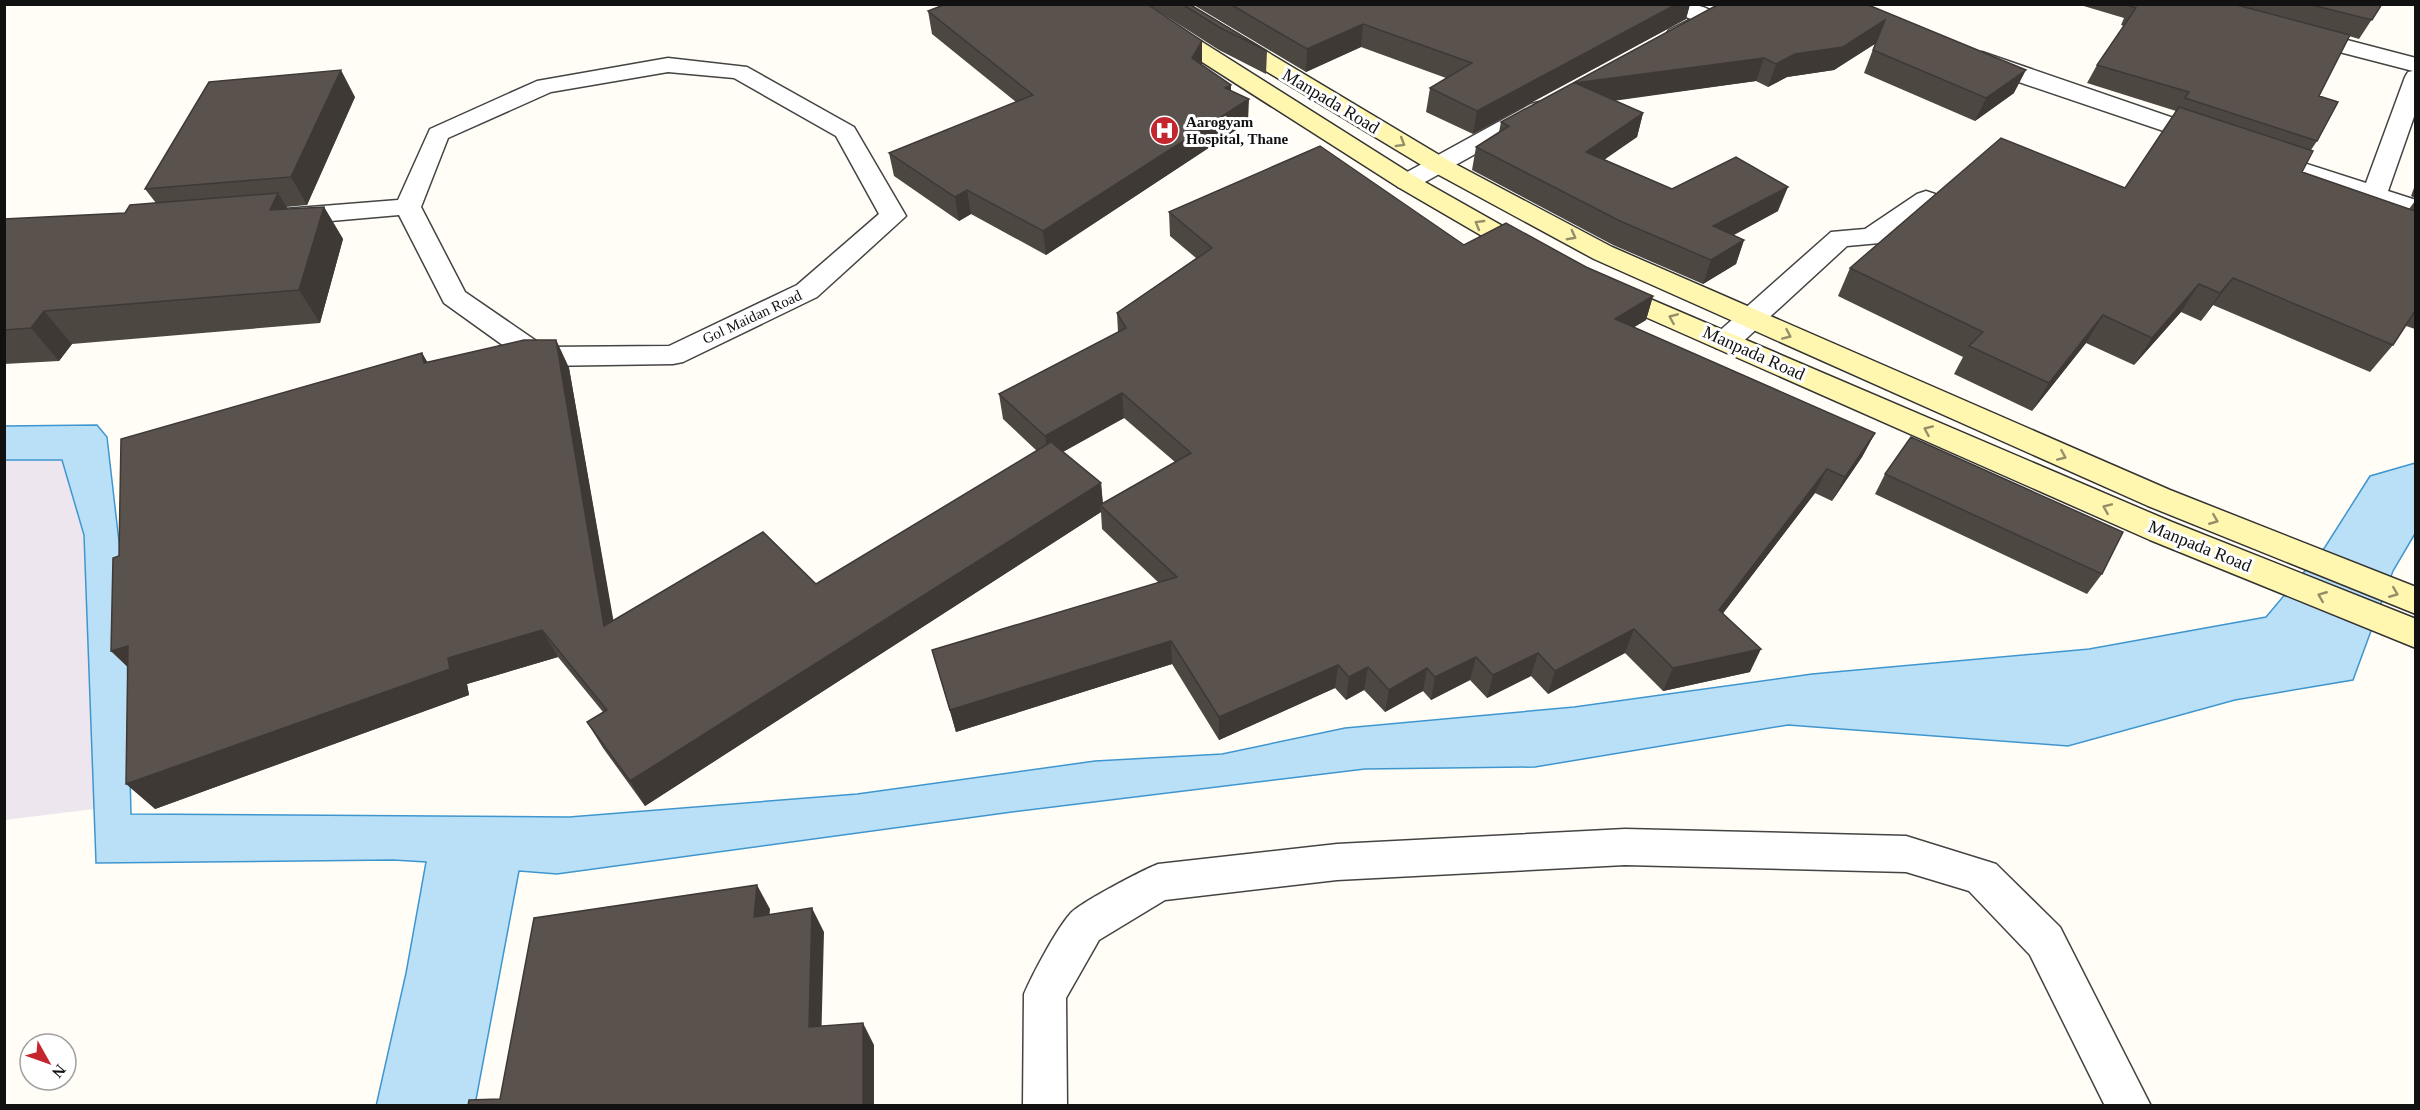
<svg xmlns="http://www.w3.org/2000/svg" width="2420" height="1110" viewBox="0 0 2420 1110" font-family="'Times New Roman',serif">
<rect width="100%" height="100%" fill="#fffdf5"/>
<!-- industrial -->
<path fill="#eee6ef" d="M 4,460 L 62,460 L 84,535 L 94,809 L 5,820 Z"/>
<!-- water -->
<path fill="#b9e0f7" stroke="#3f96cf" stroke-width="1.5" d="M 97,425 L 107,437 L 126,603 L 131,814 L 569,817 L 857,794 L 1095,761 L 1222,754 L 1345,728 L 1574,707 L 1812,674 L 2089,649 L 2266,617 L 2325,547 L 2370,476 L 2415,463 L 2416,532 L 2393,571 L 2353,680 L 2235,700 L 2068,746 L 1788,725 L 1535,767 L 1365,769 L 1012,812 L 557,874 L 519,871 L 475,1105 L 376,1106 L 406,973 L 426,862 L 393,860 L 96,863 L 84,535 L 62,460 L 5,460 L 4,426 Z"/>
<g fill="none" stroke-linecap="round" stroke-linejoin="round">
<defs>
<path id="minor" d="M 1665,4 C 1682,4 1708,2 1719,18 L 1716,23 C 1701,30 1686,44 1669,40 L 1666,35 L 1669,30 L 1691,19 L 1667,9 Z
M 2301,28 L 2416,58 L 2416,111 L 2388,191 L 2416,200 L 2416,217 L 2251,161 L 2248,156 L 2251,151 L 2260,149 L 2366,183 L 2405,77 L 2408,72 L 2413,71 L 2293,40 L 2290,35 L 2293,30 Z
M 1982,52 L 2220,134 L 2223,139 L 2220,144 L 2211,146 L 2202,144 L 2010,79 L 1974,64 L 1971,59 L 1974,54 Z
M 668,58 L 747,67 L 854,127 L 906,216 L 817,297 L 683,362 L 673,364 L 539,366 L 529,364 L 444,303 L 399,215 L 285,225 L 276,222 L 272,217 L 276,212 L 285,209 L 398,200 L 430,129 L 537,81 ZM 668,72 L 734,78 L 836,136 L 879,214 L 797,285 L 669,346 L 545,347 L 465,292 L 421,207 L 448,138 L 551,92 Z
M 1539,102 L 1547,104 L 1551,109 L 1547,114 L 1416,187 L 1407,190 L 1398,187 L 1394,182 L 1398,177 L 1531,104 Z
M 1926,191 L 1935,194 L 1939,199 L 1935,204 L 1880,243 L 1847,246 L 1736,348 L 1726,350 L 1716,348 L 1712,341 L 1716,334 L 1831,232 L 1865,229 L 1917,194 Z
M 1625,829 L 1906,836 L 1996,864 L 2060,927 L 2151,1106 L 2105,1106 L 2030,955 L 1969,891 L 1906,872 L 1625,865 L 1337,880 L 1165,900 L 1099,940 L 1066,998 L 1067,1106 L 1023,1106 L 1024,994 C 1033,973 1056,930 1070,914 C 1079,903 1143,870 1158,864 L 1337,844 Z"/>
<path id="secondary" d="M 1117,4 L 1142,4 L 1416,177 L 1538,246 L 1542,252 L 1538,258 L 1529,260 L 1520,258 L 1398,187 L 1119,9 Z
M 1161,4 L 1187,4 L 1446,159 L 1612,247 L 2170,490 L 2416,587 L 2416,614 L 2148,506 L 1594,259 L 1428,169 L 1163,9 Z
M 1608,281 L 2172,522 L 2416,619 L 2416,648 L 2150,540 L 1598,296 L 1594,290 L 1598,284 Z"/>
</defs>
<!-- minor casing -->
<use href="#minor" stroke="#444" stroke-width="3"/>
<!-- secondary casing -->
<use href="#secondary" stroke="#333" stroke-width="3"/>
<!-- minor -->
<use href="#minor" fill="#fff" fill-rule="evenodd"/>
<!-- secondary -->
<use href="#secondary" fill="#fff6b0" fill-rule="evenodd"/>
</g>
<!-- wall -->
<path fill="#4d4742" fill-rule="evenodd" d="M 1147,4 L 1189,4 L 1267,51 L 1266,74 L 1219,50 Z
M 1192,4 L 1690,4 L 1686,19 L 1473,134 L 1426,112 L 1430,88 L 1446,78 L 1361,47 L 1306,72 Z
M 1866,4 L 2014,93 L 1975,121 L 1864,73 L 1875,44 L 1834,70 L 1787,77 L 1768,87 L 1756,81 L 1614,100 L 1643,113 L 1637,137 L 1604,159 L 1672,189 L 1778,211 L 1734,235 L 1744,240 L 1736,264 L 1703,284 L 1613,245 L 1472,170 L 1476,147 L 1499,132 L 1501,122 Z
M 2077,4 L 2382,4 L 2359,39 L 2349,36 L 2319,96 L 2317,141 L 2311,150 L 2302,172 L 2409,209 L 2415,201 L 2415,329 L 2406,326 L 2393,345 L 2370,372 L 2213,305 L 2201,321 L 2181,312 L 2134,365 L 2086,343 L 2032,411 L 1954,374 L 1963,357 L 1838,296 L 1850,268 L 2125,188 L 2176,111 L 2087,83 L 2097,65 L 2124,26 L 2121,25 L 2124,18 Z
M 928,11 L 1202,64 L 1202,65 L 1231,85 L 1231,91 L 1248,122 L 1046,255 L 971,214 L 959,221 L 894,176 L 889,153 L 1016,102 L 932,34 Z
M 355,97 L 307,205 L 286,207 L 288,209 L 324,207 L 343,239 L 320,323 L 72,344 L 59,361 L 4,364 L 4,219 L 125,213 L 156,203 L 145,189 Z
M 2415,185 L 2415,198 L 2411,196 Z
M 1169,212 L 1464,245 L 1586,267 L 1653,296 L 1646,320 L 1634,327 L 1875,433 L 1862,457 L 1832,501 L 1815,493 L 1723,613 L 1750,672 L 1663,691 L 1625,653 L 1548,694 L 1531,676 L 1487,698 L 1470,680 L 1431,700 L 1423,691 L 1385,712 L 1364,690 L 1346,700 L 1335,688 L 1219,740 L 1172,664 L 956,732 L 932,650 L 1159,583 L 1102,529 L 1101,512 L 645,806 L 603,748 L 587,722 L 603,712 L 558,657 L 467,684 L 469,695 L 155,809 L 128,667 L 111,651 L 119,556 L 422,353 L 427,362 L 556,340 L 569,368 L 613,621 L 816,584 L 1037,451 L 1003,419 L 999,394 L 1118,332 L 1117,313 L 1196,258 L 1170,236 ZM 1124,418 L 1175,462 L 1103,504 L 1101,483 L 1063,452 Z
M 1885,474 L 2102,574 L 2087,594 L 1875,494 Z"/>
<!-- shaded-wall -->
<path fill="#3f3936" d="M 1677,4 L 1690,4 L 1686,19 L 1473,134 L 1477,111 Z
M 1885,20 L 1876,43 L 1834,70 L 1787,77 L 1768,87 L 1776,64 L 1795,54 Z
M 1363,24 L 1361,47 L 1306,72 L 1307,49 Z
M 1202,41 L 1202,64 L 1192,81 L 1192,58 Z
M 1764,58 L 1756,81 L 1570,107 L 1575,83 Z
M 341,70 L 355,97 L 307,205 L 291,177 Z
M 2026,70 L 2014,93 L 1975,121 L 1986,98 Z
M 1231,85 L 1231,108 L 1225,88 Z
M 1249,99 L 1248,122 L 1046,255 L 1043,231 Z
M 1643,113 L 1637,137 L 1581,176 L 1586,152 Z
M 1788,187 L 1778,211 L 1705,250 L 1713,226 Z
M 967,190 L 971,214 L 959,221 L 955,197 Z
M 278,193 L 298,226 L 270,210 Z
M 324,207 L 343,239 L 320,323 L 299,290 Z
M 1744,240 L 1736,264 L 1703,284 L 1711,260 Z
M 2233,278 L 2213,305 L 2201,321 L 2220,293 Z
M 2199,284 L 2181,312 L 2134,365 L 2152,338 Z
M 1653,296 L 1646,320 L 1608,343 L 1615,319 Z
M 44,311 L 72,344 L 59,361 L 31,328 Z
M 2103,315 L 2086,343 L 2032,411 L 2049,383 Z
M 556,340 L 569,368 L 619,652 L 604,626 Z
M 422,353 L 438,380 L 424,363 Z
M 1122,393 L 1124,418 L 1048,460 L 1045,436 Z
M 1875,433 L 1862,457 L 1832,501 L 1845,477 Z
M 1827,469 L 1815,493 L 1708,633 L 1719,610 Z
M 1101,483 L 1103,508 L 1100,505 L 1101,512 L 645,806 L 630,781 Z
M 1634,629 L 1625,653 L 1548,694 L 1555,671 Z
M 542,630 L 558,657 L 467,684 L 469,695 L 155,809 L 126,784 L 448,658 Z
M 1171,641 L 1172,664 L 956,732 L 950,710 Z
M 128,646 L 138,677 L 111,651 Z
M 1761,649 L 1750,672 L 1663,691 L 1673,668 Z
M 1538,653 L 1531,676 L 1487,698 L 1493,675 Z
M 1476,657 L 1470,680 L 1431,700 L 1435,677 Z
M 1338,665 L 1335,688 L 1219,740 L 1219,717 Z
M 1368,667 L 1364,690 L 1346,700 L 1349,677 Z
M 1427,668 L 1423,691 L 1385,712 L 1389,690 Z
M 757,885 L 770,909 L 768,940 L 754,917 Z
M 812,908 L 824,932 L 821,1048 L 809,1027 Z
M 863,1023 L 874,1045 L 874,1106 L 863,1106 Z"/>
<!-- building -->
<path fill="#5a524d" stroke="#3f3936" stroke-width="1.5" d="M 946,4 L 1147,4 L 1202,41 L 1192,58 L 1231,85 L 1225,88 L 1249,99 L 1043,231 L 967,190 L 955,197 L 889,153 L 1033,95 L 928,11 Z
M 1182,4 L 1189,4 L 1267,51 L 1219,27 Z
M 1230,4 L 1677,4 L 1477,111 L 1430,88 L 1472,63 L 1363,24 L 1307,49 Z
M 1719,4 L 1866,4 L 2026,70 L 1986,98 L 1873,50 L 1885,20 L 1843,47 L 1795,54 L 1776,64 L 1764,58 L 1575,83 L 1643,113 L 1586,152 L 1672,189 L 1736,157 L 1788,187 L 1713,226 L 1744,240 L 1711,260 L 1620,221 L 1476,147 L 1509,126 L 1501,122 Z
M 2132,4 L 2233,4 L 2350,35 L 2319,96 L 2338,102 L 2317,141 L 2185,98 L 2189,92 L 2097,65 L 2136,8 L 2130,6 Z
M 2308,4 L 2382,4 L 2372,20 Z
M 341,70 L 291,177 L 145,189 L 209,82 Z
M 2179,107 L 2313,151 L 2302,172 L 2415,211 L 2415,311 L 2393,345 L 2233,278 L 2220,293 L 2199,284 L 2152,338 L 2103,315 L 2049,383 L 1969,346 L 1983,332 L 1850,268 L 2001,138 L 2125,188 Z
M 1320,146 L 1464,245 L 1506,223 L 1586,267 L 1653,296 L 1615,319 L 1875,433 L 1845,477 L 1827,469 L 1719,610 L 1761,649 L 1673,668 L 1634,629 L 1555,671 L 1538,653 L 1493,675 L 1476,657 L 1435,677 L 1427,668 L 1389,690 L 1368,667 L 1349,677 L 1338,665 L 1219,717 L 1171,641 L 950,710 L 932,650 L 1177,577 L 1100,505 L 1191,453 L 1122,393 L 1045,436 L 999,394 L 1126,328 L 1117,313 L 1212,248 L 1169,212 Z
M 278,193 L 270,210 L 324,207 L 299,290 L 44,311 L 31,328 L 4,330 L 4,219 L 125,213 L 130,205 Z
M 524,340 L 556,340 L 604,626 L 763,532 L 816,584 L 1051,442 L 1101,483 L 630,781 L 587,722 L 607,710 L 542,630 L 448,658 L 450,669 L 126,784 L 128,646 L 111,651 L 113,558 L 119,556 L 121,439 L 422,353 L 424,363 Z
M 1911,437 L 2123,532 L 2102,574 L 1885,474 Z
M 757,885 L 754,917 L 812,908 L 809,1027 L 863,1023 L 863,1106 L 468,1106 L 469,1100 L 500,1099 L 534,918 Z"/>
<!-- one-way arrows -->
<defs><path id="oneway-chevron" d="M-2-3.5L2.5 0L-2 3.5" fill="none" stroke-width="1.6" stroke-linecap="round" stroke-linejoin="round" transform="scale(1.5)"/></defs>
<g stroke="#948f68">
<use href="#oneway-chevron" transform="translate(1401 143) rotate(31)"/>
<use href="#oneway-chevron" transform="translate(1479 224) rotate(-150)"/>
<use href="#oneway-chevron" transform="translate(1572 236) rotate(28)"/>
<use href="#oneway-chevron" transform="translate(1673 318) rotate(-157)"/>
<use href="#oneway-chevron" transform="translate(1787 335) rotate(24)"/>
<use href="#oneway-chevron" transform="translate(1928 430) rotate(-156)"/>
<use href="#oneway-chevron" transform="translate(2062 456) rotate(23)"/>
<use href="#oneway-chevron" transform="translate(2107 508) rotate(-157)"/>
<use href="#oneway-chevron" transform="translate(2214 520) rotate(22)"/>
<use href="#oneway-chevron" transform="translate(2394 593) rotate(22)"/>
<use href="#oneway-chevron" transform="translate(2322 596) rotate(-158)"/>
</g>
<!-- icons -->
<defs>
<symbol id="hospital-disc" viewBox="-11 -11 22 22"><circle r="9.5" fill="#c4262e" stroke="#fff"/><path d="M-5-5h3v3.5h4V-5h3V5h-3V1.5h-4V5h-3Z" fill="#fff"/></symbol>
</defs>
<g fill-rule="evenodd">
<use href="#hospital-disc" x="1148" y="114" width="33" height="33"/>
</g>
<g text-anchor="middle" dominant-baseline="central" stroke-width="6" stroke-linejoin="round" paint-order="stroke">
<!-- far-poi labels -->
<g font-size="15" font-weight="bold" fill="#111" stroke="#fff" text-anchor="start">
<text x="1186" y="122">Aarogyam<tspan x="1186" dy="17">Hospital, Thane</tspan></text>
</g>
<!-- far-street labels -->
<g font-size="15" fill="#111" stroke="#fff">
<text transform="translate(752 317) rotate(-25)">Gol Maidan Road</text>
</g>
<!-- street labels -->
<g font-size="18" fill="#111" stroke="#fff">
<text transform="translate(1331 101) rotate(31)">Manpada Road</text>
<text transform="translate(1754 353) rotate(24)">Manpada Road</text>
<text transform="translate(2200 546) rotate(22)">Manpada Road</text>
</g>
</g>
<!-- border -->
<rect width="2420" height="1110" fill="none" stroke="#111111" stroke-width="12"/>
<!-- north arrow -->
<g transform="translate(48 1062) rotate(130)"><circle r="28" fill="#ffffff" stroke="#a0a0a0" stroke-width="1.5"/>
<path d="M0-4.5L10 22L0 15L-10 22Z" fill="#c4262e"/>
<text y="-9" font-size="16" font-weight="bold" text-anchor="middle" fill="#111111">N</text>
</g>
</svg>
